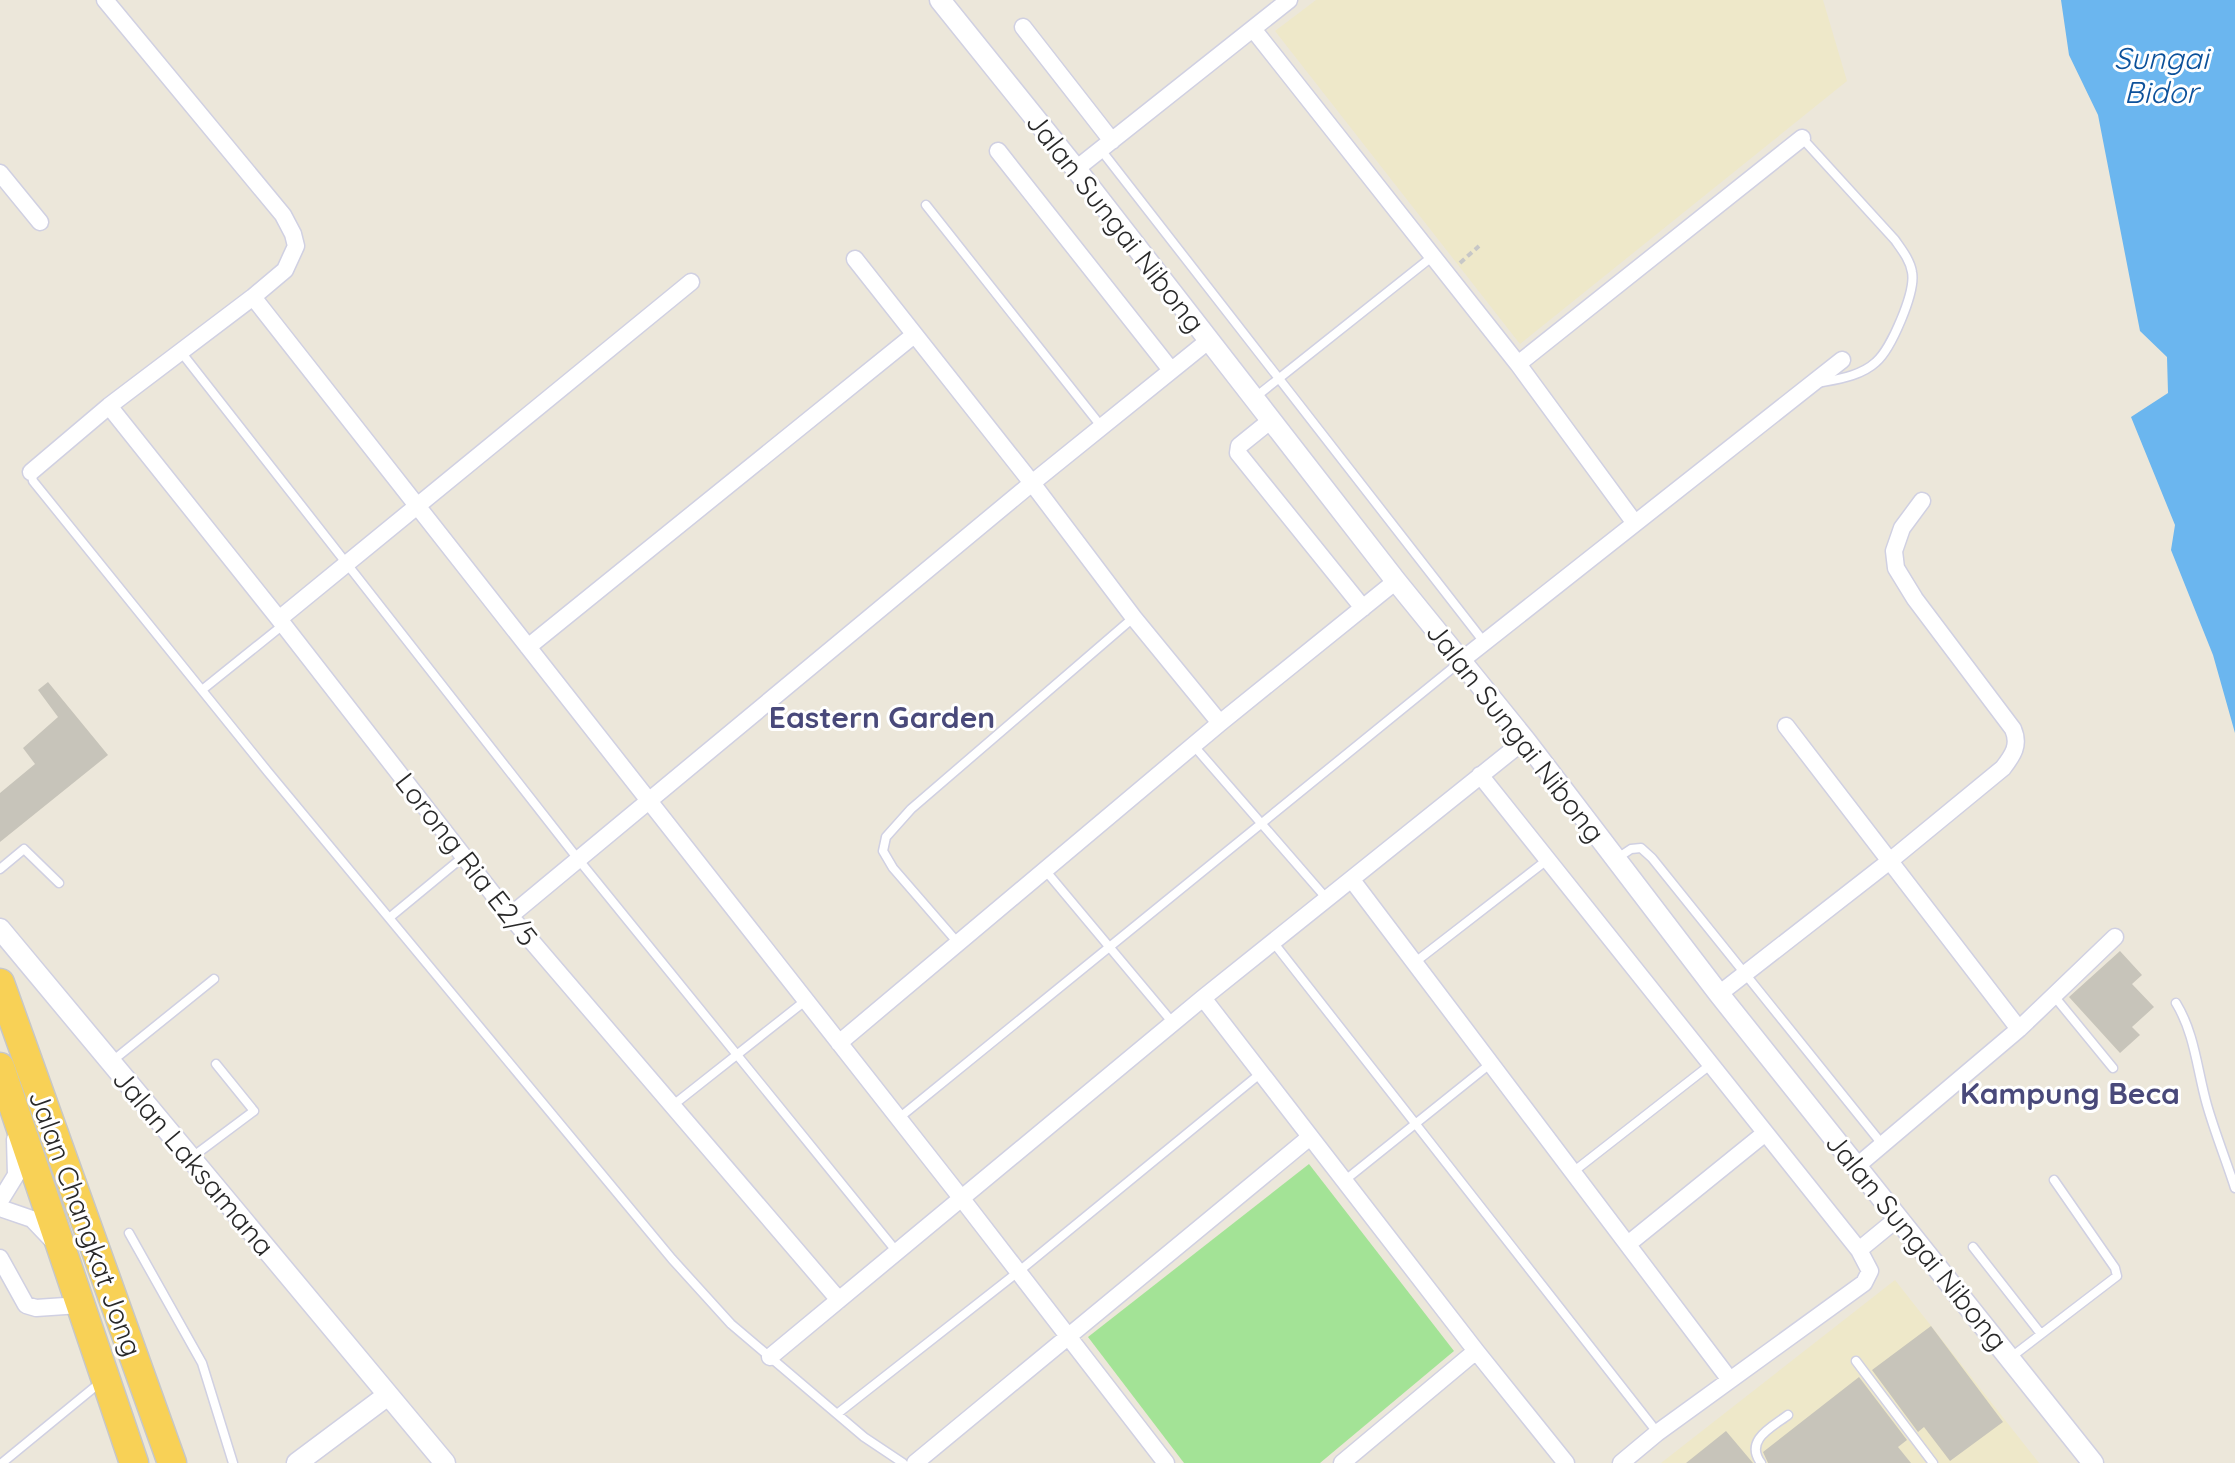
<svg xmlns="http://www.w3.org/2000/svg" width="2235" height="1463" viewBox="0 0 2235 1463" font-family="Quicksand,sans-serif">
<rect width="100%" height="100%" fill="#ece7da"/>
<!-- education -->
<path fill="#eee8c9" d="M 1316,0 L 1823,0 L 1847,81 L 1520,344 L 1275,31 Z
M 1895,1280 L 2039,1463 L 1661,1463 Z"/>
<!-- green -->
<path fill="#a3e396" d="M 1309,1164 L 1454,1351 L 1320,1463 L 1184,1463 L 1088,1337 Z"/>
<!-- water -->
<path fill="#6bb6ef" d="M 2061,0 L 2235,0 L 2235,733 L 2213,655 L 2171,550 L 2175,525 L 2131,417 L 2168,393 L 2167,357 L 2140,331 L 2098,115 L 2069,55 Z"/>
<!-- building -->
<path fill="#c7c4ba" d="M 48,682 L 108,755 L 0,842 L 0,793 L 35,764 L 23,748 L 58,717 L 38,690 Z
M 2120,951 L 2142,975 L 2132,984 L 2154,1007 L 2132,1027 L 2140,1035 L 2120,1053 L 2069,997 Z
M 1931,1326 L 2003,1422 L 1950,1461 L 1924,1427 L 1918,1432 L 1872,1370 Z
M 1859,1377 L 1907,1440 L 1898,1447 L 1911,1463 L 1768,1463 L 1763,1452 Z
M 1726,1431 L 1753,1463 L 1686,1463 Z"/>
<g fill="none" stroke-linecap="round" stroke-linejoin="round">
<defs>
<path id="service" d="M 1802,138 L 1895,240 C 1902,250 1910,260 1912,272 C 1916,292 1891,349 1876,362 C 1861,376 1838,379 1818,383
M 1101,150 L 1484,642
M 926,205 L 1101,426
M 181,352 L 578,859 L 897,1252
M 1253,399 L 1433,256
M 31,472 L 33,481 L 268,772 L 672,1259 L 731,1324 L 864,1437 L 903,1463
M 202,690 L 283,625
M 1194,746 L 1327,899
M 1616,859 L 1631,849 L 1641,848 L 1652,858 L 1882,1144
M 0,869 L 24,849 L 59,883
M 1045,870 L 1173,1023
M 389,918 L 463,857
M 1273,942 L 1657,1432
M 958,943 L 893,868 L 883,851 L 886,837 L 911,809 L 1133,618
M 1414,963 L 1547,860
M 2054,996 L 2113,1068
M 2176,1003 C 2195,1034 2197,1070 2207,1105 C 2215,1133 2226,1160 2235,1188
M 111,1062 L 214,979
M 672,1106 L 805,1001
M 899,1118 L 1460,662
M 191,1158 L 254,1111 L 216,1064
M 1573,1172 L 1710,1065
M 1344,1181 L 1490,1064
M 129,1233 L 202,1363 L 233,1463
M 1973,1247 L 2041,1334
M 2010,1358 L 2117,1276 L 2115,1268 L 2054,1180
M 1856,1361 L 1933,1463
M 837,1414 L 1018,1272 L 1261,1073
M 2,1463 L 102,1381
M 1761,1463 C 1744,1440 1772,1427 1788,1415"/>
<path id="minor" d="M 1023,27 L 1112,141
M 1253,29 L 1518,364 L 1634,522
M 998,151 L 1171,370
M 1076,169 L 1289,0
M 0,173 L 40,222
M 855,259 L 1032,483 L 1134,618 L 1220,723
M 253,297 L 962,1199 L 1166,1463
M 1518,364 L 1802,138
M 109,406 L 279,619 L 510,916 L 839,1300
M 1270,421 L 1239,446 L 1238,453 L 1363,608
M 31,472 L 109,406 L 253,297 L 285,270 L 296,246 L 293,234 L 283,215 L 105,0
M 279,619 L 691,282
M 528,647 L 914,335
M 1462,660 L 1842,360
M 1786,726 L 2019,1029
M 1480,775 L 1859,1250 L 1870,1271 L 1864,1283 L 1657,1433 L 1621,1463
M 1352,880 L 1730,1380
M 510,916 L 1032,483 L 1208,341
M 1719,994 L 1891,860 L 2003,768 C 2013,755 2020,745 2013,729 L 1915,599 L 1896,568 L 1894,551 L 1902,528 L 1922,501
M 1203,998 L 1476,1351 L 1566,1463
M 839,1043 L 1220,723 L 1396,581
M 1857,1166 L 2019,1029 L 2115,937
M 0,1201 L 16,1175 L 15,1139
M 0,1208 L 32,1219 L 52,1240
M 1628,1244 L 1764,1134
M 1859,1250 L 1898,1218
M 0,1258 L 26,1305 L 36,1308 L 80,1305
M 770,1357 L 1203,998 L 1525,740
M 915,1463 L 1310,1137
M 1342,1463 L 1476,1351"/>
<path id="tertiary" d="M 940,0 L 1076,169 L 1396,581 L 1525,740 L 1719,994 L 2093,1463
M 0,929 L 445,1463
M 297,1463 L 388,1395"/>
<path id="trunk" d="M 0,983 L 172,1463
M 0,1067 L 134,1463"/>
</defs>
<!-- service casing -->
<use href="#service" stroke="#d0d0e2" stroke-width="11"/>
<!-- minor casing -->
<use href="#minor" stroke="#d0d0e2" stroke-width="19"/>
<!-- tertiary casing -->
<use href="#tertiary" stroke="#d0d0e2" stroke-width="23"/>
<!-- trunk casing -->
<use href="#trunk" stroke="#c7c7c7" stroke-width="31"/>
<!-- path -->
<path stroke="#c7c7c7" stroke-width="4" stroke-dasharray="6 4" stroke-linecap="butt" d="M 1460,263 L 1479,246"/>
<!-- service -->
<use href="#service" stroke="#fff" stroke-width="8"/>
<!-- minor -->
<use href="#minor" stroke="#fff" stroke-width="16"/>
<!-- tertiary -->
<use href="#tertiary" stroke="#fff" stroke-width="20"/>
<!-- trunk -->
<use href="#trunk" stroke="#f8d156" stroke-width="28"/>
</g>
<g text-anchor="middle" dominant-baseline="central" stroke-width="6" stroke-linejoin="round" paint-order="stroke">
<!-- street labels -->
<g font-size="28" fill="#292929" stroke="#fff">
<text transform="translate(1116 222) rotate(52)">Jalan Sungai Nibong</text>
<text transform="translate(1516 732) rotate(52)">Jalan Sungai Nibong</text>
<text transform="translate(467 859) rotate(52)">Lorong Ria E2/5</text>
<text transform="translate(194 1162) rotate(50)">Jalan Laksamana</text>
<text transform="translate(86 1223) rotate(70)">Jalan Changkat Jong</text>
<text transform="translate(1917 1241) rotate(51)">Jalan Sungai Nibong</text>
</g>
<!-- water labels -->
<g font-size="30" font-style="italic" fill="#0c519a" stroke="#fff">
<text x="2161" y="58">Sungai<tspan x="2161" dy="34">Bidor</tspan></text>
</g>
<!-- neighbourhood labels -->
<g font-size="30" font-weight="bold" fill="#49497a" stroke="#fff">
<text x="882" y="717">Eastern Garden</text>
<text x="2070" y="1093">Kampung Beca</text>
</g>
</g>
</svg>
